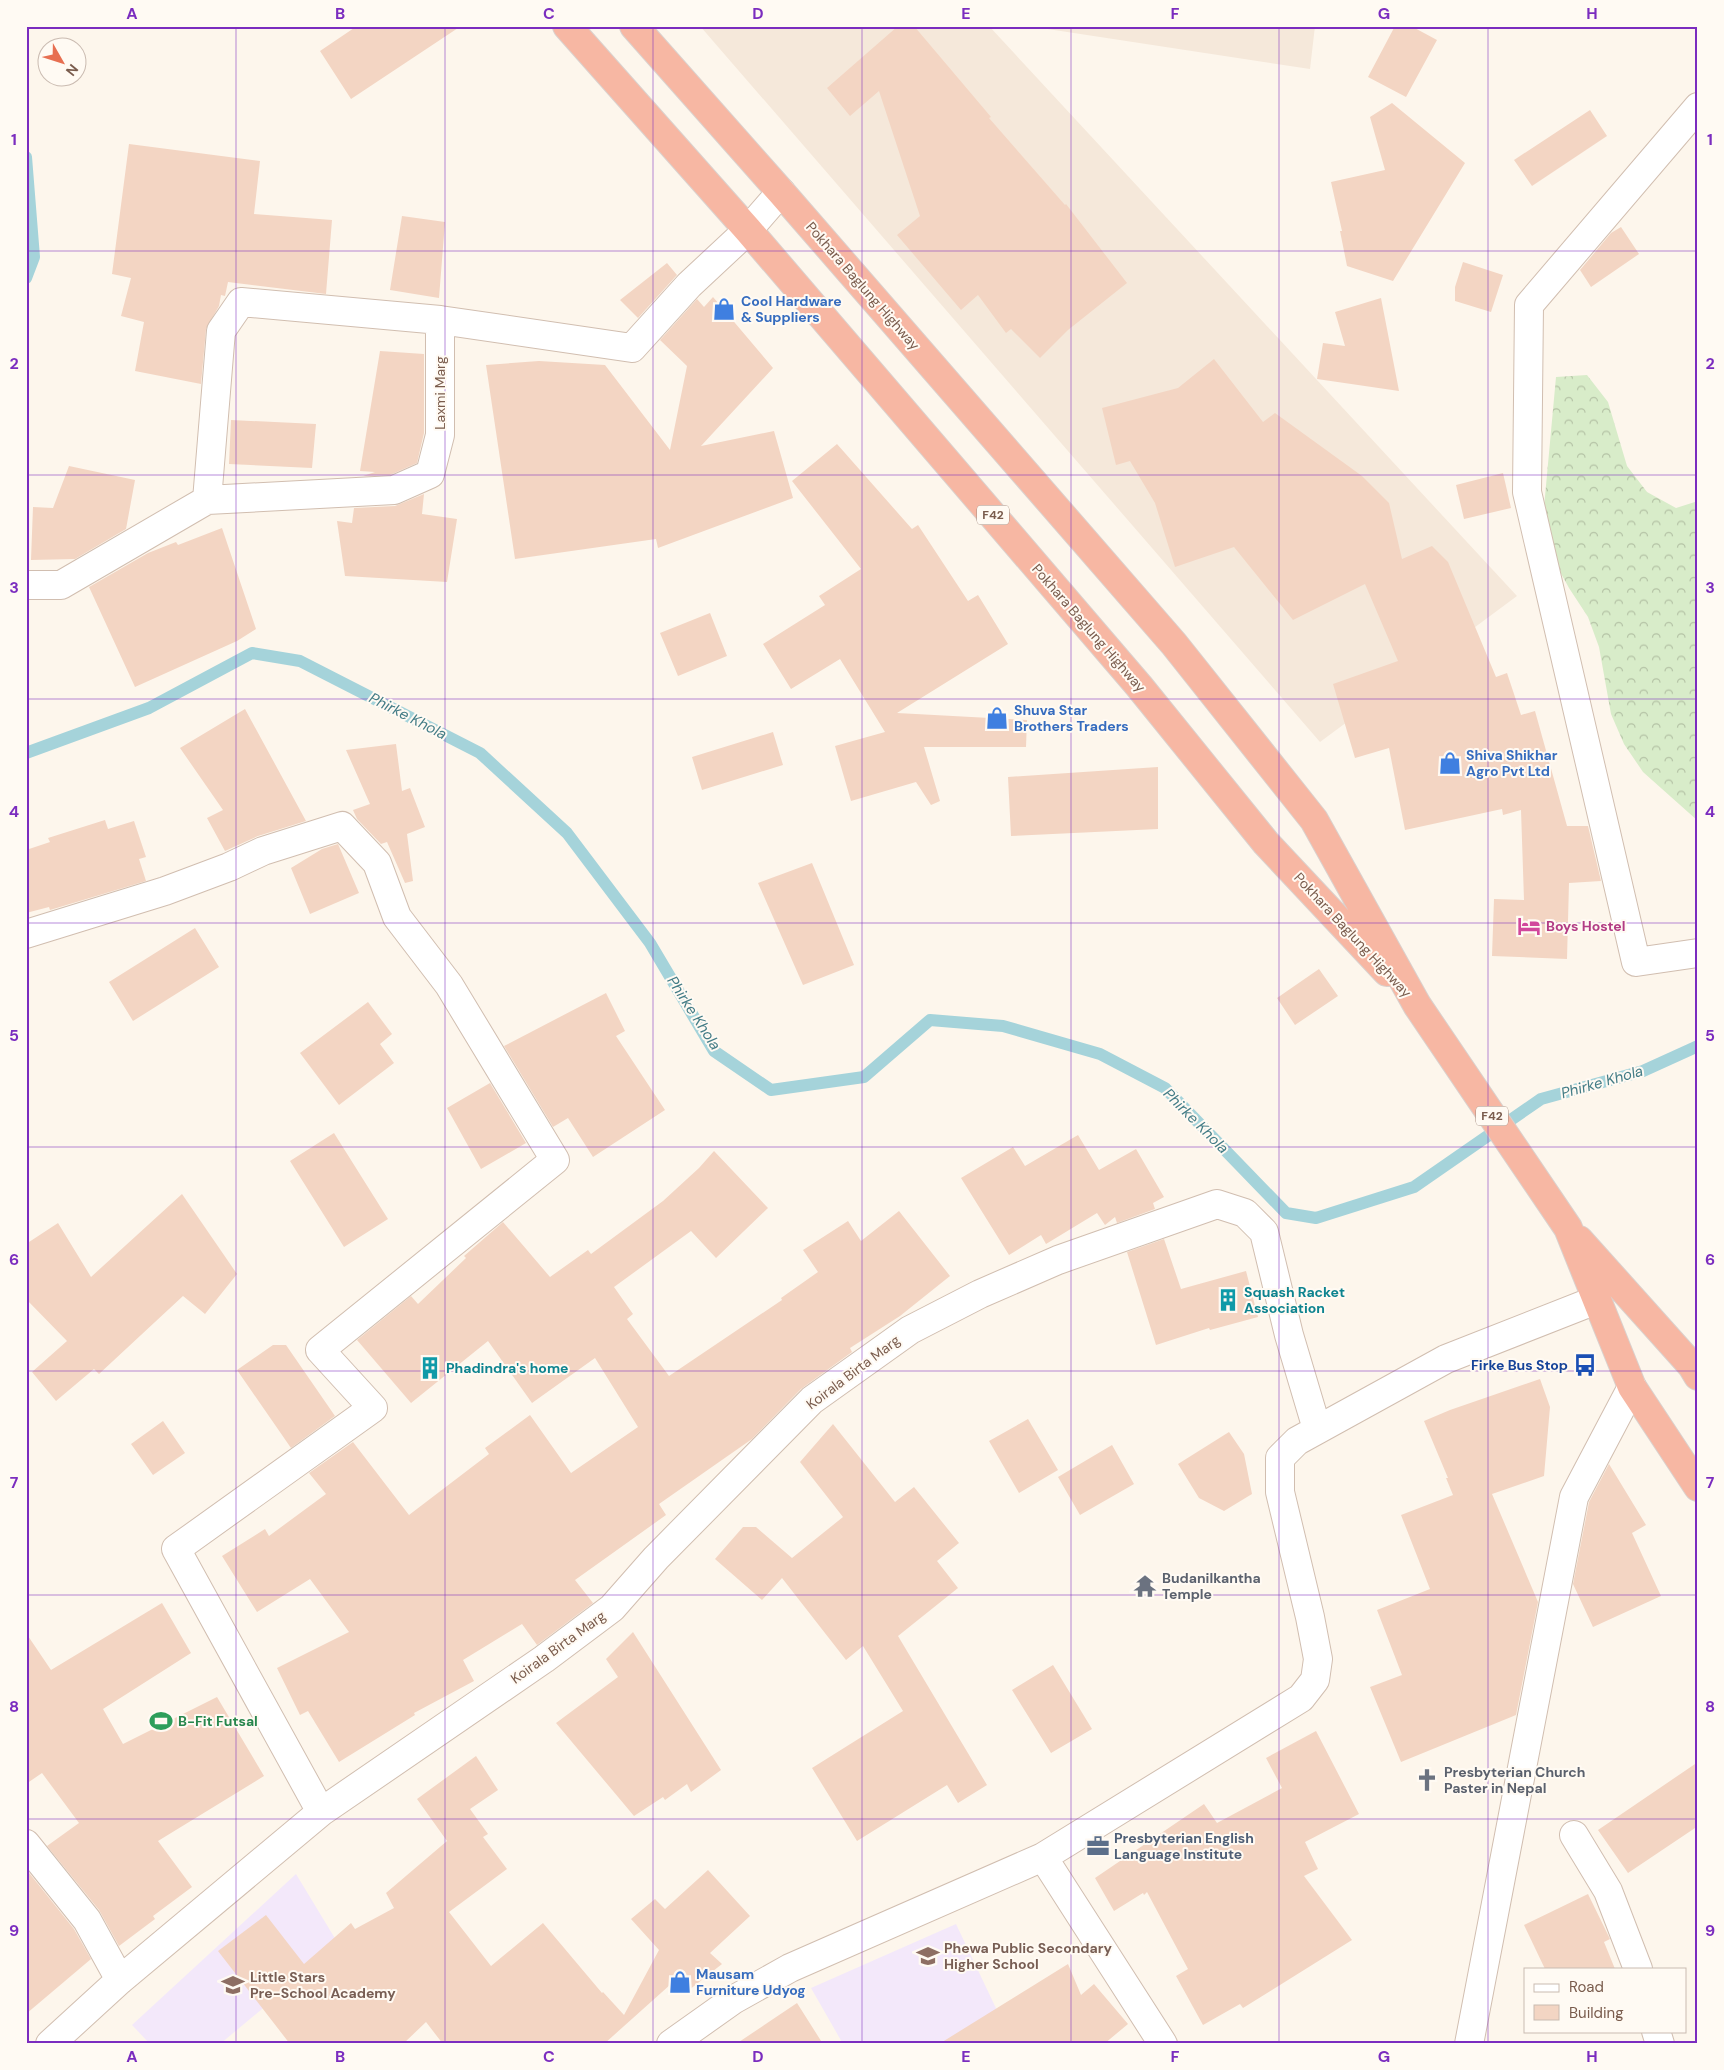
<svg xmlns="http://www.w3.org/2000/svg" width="1724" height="2070" viewBox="0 0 1724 2070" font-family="'DM Sans',sans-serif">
<defs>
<pattern id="forest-crowns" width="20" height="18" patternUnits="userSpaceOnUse" patternTransform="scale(1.25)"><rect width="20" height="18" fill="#d8ecc9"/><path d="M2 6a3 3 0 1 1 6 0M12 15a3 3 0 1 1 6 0" fill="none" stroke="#b4c2a5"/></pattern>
</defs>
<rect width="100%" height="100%" fill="#fdf6ec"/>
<!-- residential -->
<path fill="#f5e8da" d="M 700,26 L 989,26 L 1517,596 L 1320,742 Z
M 1028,26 L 1315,26 L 1310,69 Z"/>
<!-- education -->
<path fill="#f3e8fa" d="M 296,1874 L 339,1945 L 220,2044 L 150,2044 L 132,2025 Z
M 956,1924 L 1013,2044 L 843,2044 L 811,1988 Z"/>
<!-- forest -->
<path fill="url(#forest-crowns)" d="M 1587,375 L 1608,402 L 1627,466 L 1647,492 L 1676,508 L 1698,501 L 1698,821 L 1643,772 L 1624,744 L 1611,714 L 1599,647 L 1588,617 L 1569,588 L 1553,559 L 1542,529 L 1556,377 Z"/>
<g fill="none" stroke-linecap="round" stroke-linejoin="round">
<!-- stream -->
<path stroke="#a5d3da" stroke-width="12" d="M 26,157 L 34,257 L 26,278
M 26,753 L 149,708 L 252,653 L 300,661 L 480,753 L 567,833 L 650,943 L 714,1051 L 771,1090 L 864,1077 L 930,1020 L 1003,1026 L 1100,1054 L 1165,1088 L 1286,1213 L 1316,1218 L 1414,1187 L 1541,1099 L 1643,1071 L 1698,1046"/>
</g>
<!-- building -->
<path fill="#f3d5c3" d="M 357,26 L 461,26 L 351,99 L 320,51 Z
M 898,26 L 914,26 L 991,117 L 989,118 L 1065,205 L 1066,204 L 1127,283 L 1068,330 L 1040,358 L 1011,329 L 1006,333 L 978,295 L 961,310 L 897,235 L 920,216 L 879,91 L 850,116 L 827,88 Z
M 1395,26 L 1411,26 L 1437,40 L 1406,97 L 1368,77 Z
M 1392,103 L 1465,163 L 1393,281 L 1347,266 L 1340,231 L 1342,231 L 1331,182 L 1385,170 L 1370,117 Z
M 1590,110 L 1607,136 L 1532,186 L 1514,160 Z
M 129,144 L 260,161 L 254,214 L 332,220 L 326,294 L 228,282 L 225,296 L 221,295 L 219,306 L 206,329 L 201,384 L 135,371 L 144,322 L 121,316 L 131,278 L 112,274 Z
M 402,216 L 445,222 L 439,298 L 390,290 Z
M 1621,227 L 1639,254 L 1591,287 L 1580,270 L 1611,233 Z
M 1463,262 L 1503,275 L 1491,312 L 1455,301 L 1455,287 Z
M 667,263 L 677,275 L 638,318 L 620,300 Z
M 713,297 L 773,368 L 701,446 L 774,431 L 793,498 L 658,548 L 656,539 L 515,559 L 486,365 L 539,361 L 605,365 L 670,450 L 687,366 L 660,340 L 697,299 L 704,307 Z
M 1381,298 L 1399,391 L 1317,379 L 1323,343 L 1345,346 L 1335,312 Z
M 380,351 L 424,354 L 424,433 L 417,463 L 390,475 L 363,476 L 375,472 L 360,471 Z
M 1214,359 L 1263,422 L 1275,413 L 1362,476 L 1389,503 L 1402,559 L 1432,546 L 1448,562 L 1496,677 L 1507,673 L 1521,715 L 1535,711 L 1567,826 L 1588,826 L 1601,881 L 1569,883 L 1567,959 L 1492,956 L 1494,899 L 1524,900 L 1521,810 L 1503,815 L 1502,809 L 1405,830 L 1389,748 L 1355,758 L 1333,684 L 1398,661 L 1365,584 L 1293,620 L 1234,547 L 1175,567 L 1155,503 L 1130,461 L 1116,465 L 1102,408 L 1178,388 Z
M 231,420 L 316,424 L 312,468 L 229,464 Z
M 837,444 L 912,529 L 918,525 L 968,601 L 978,595 L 1008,644 L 897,713 L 1027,720 L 1026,747 L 924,747 L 940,801 L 931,805 L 916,782 L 851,801 L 835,746 L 885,732 L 840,659 L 791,689 L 763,644 L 825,605 L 819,596 L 861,569 L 792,481 Z
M 69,466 L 135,480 L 126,529 L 75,559 L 31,560 L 33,507 L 53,508 Z
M 1503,473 L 1511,508 L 1464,519 L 1456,485 Z
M 424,494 L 422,514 L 457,519 L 447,582 L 345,576 L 337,521 L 352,523 L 354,508 L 395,506 Z
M 222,528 L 256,629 L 237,641 L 135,687 L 89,587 L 148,553 L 176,542 L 178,545 Z
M 710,613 L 727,656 L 678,676 L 660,633 Z
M 245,709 L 306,821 L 258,836 L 225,851 L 207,818 L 223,810 L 180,748 Z
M 773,732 L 783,765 L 702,790 L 692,757 Z
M 396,744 L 402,791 L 410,788 L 425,827 L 407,834 L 413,881 L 405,883 L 387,842 L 381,844 L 357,819 L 353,810 L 370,804 L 346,750 Z
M 1158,767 L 1158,829 L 1011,836 L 1008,777 Z
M 105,820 L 108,829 L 134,821 L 146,857 L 139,859 L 146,881 L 50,910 L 49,907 L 26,913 L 26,850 L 50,842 L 48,838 Z
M 338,844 L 359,893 L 310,914 L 291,868 L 322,849 Z
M 812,863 L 854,965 L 803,985 L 758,883 Z
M 195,928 L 219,967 L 133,1021 L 109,982 Z
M 1319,969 L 1338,996 L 1295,1025 L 1277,998 Z
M 606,993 L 625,1031 L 616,1036 L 665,1110 L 593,1157 L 568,1118 L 553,1127 L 504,1046 Z
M 368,1002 L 392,1034 L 380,1044 L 394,1063 L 339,1105 L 300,1053 Z
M 490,1083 L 526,1143 L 481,1169 L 447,1108 Z
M 334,1133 L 388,1219 L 344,1247 L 290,1161 Z
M 1078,1135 L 1099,1170 L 1136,1149 L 1164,1197 L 1153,1203 L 1155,1209 L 1117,1223 L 1115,1217 L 1105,1225 L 1097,1213 L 1046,1244 L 1041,1235 L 1009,1255 L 961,1178 L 1013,1147 L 1025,1166 Z
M 714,1151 L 768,1208 L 716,1258 L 691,1231 L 614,1287 L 633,1314 L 627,1319 L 669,1376 L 782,1300 L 781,1298 L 818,1272 L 803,1250 L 848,1221 L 861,1241 L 899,1211 L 950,1276 L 900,1316 L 850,1348 L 852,1352 L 801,1389 L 752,1439 L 659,1504 L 666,1515 L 575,1580 L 593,1603 L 537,1645 L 522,1624 L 463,1660 L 474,1681 L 414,1713 L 415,1715 L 339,1762 L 308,1711 L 300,1715 L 277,1668 L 349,1632 L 310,1579 L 257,1612 L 222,1556 L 265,1529 L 269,1536 L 326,1494 L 309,1473 L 353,1442 L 409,1515 L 489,1454 L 485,1448 L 530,1415 L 571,1473 L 638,1427 L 595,1358 L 532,1403 L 488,1341 L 411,1403 L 357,1340 L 411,1296 L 418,1304 L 466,1258 L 464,1256 L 503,1222 L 550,1277 L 588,1250 L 591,1254 L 663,1201 L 699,1168 Z
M 182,1194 L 237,1274 L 205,1314 L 183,1296 L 99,1374 L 94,1369 L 56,1401 L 32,1372 L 67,1341 L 26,1299 L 26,1244 L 58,1223 L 91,1277 Z
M 1164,1239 L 1181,1289 L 1246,1271 L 1258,1317 L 1210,1330 L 1209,1328 L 1156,1345 L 1127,1252 Z
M 273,1345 L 286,1345 L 335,1416 L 291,1448 L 237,1370 Z
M 1540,1379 L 1550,1407 L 1544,1476 L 1492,1494 L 1538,1602 L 1516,1715 L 1401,1762 L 1370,1687 L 1402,1675 L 1377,1610 L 1430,1589 L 1401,1515 L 1453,1495 L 1446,1478 L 1448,1478 L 1424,1421 L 1450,1410 Z
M 1028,1419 L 1058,1470 L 1019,1493 L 989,1441 Z
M 163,1421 L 185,1453 L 153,1475 L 131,1444 Z
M 833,1424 L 895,1502 L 914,1487 L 959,1543 L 937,1561 L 958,1588 L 898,1636 L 987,1785 L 958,1803 L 947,1785 L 857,1841 L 812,1768 L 903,1711 L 863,1646 L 846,1660 L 782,1578 L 762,1600 L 715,1559 L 743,1527 L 756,1527 L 792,1558 L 843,1517 L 800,1462 Z
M 1229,1432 L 1244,1454 L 1252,1494 L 1224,1511 L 1199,1498 L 1178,1464 Z
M 1112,1445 L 1134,1484 L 1080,1515 L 1058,1477 Z
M 1609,1464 L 1646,1525 L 1632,1533 L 1661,1596 L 1593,1627 L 1573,1584 L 1589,1502 Z
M 162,1603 L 191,1653 L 103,1709 L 123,1744 L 217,1697 L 264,1776 L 158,1841 L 192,1887 L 153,1916 L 155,1919 L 119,1946 L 99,1910 L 47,1846 L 79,1823 L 42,1773 L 26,1784 L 26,1633 L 51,1670 Z
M 633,1632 L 721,1770 L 691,1792 L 687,1784 L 665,1800 L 663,1797 L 634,1816 L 556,1723 L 618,1677 L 606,1659 Z
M 1053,1665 L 1092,1729 L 1051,1753 L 1012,1690 Z
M 1316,1731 L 1359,1814 L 1305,1842 L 1318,1869 L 1304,1876 L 1352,1940 L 1243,2008 L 1240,2004 L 1203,2025 L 1176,1976 L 1188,1969 L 1147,1892 L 1144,1895 L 1143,1893 L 1114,1911 L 1095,1878 L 1204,1804 L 1217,1823 L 1282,1788 L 1266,1758 Z
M 476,1756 L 498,1790 L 470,1809 L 488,1834 L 483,1837 L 507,1869 L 449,1912 L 491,1966 L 543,1923 L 602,1993 L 603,1992 L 624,2015 L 659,1950 L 631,1919 L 655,1899 L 665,1909 L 708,1870 L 750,1916 L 710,1953 L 722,1964 L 684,1994 L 671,1984 L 604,2044 L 443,2044 L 426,2022 L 403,2044 L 290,2044 L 218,1951 L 266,1915 L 304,1964 L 351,1923 L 355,1929 L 394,1908 L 386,1893 L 447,1841 L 417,1799 Z
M 1698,1762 L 1698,1826 L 1628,1873 L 1598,1830 Z
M 26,1869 L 74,1929 L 91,1959 L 26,2014 Z
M 1588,1894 L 1610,1939 L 1604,1942 L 1615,1969 L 1545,1969 L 1524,1925 Z
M 1068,1964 L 1081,1995 L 1094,1984 L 1128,2024 L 1104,2044 L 939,2044 Z
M 797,2003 L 823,2044 L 736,2044 Z"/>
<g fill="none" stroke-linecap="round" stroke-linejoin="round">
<defs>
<path id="minor" d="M 1698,107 L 1529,305 L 1527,492 L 1636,962 L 1698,953
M 207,500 L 221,331 L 241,302 L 440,320
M 26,585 L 61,585 L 207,500 L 394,490 L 430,474 L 440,435 L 440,320 L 632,348 L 689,285 L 748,230 L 781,192
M 26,934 L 165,891 L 229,867 L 263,851 L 342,826 L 377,863 L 397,917 L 449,985 L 555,1160 L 320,1350 L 373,1408 L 176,1549 L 321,1812 L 120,1980 L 50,2044
M 321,1812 L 544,1659 L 612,1608 L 656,1558 L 812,1400 L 910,1330 L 980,1294 L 1058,1260 L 1217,1204 L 1245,1213 L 1264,1232 L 1289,1335 L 1317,1429
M 1574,1835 L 1608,1891 L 1638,1969
M 26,1844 L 87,1920 L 120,1980
M 1043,1857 L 1163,2044
M 1656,2031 L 1660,2044
M 671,2044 L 733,2000 L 790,1968 L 1043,1857 L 1301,1698 L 1315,1680 L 1318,1659 L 1310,1617 L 1280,1492 L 1280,1458 L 1297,1441 L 1446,1359 L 1596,1300
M 1469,2044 L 1574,1497 L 1632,1387"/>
<path id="highway" d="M 567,26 L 748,230 L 1139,686 L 1266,843 L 1387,972
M 634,26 L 781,192 L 1174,644 L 1314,820 L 1417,1005 L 1568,1228 L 1632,1387 L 1698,1487
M 1579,1240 L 1692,1366 L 1698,1376"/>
</defs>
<!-- minor casing -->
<use href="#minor" stroke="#d1beb0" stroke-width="30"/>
<!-- highway casing -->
<use href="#highway" stroke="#dad1cd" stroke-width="30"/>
<!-- minor -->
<use href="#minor" stroke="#fff" stroke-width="28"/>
<!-- highway -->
<use href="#highway" stroke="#f7b7a3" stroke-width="28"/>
</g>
<!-- grid -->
<path fill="none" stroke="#7b2cbf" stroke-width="1" stroke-opacity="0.55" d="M 236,26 L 236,2044M 445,26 L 445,2044M 653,26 L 653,2044M 862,26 L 862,2044M 1071,26 L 1071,2044M 1279,26 L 1279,2044M 1488,26 L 1488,2044M 26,251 L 1698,251M 26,475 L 1698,475M 26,699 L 1698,699M 26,923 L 1698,923M 26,1147 L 1698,1147M 26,1371 L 1698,1371M 26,1595 L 1698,1595M 26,1819 L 1698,1819"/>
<!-- icons -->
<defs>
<symbol id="shop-bare" viewBox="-9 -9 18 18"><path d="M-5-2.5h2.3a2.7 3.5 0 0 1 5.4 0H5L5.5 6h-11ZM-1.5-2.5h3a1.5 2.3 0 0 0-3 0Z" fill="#3f7fe0" stroke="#fffaf3" stroke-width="2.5" paint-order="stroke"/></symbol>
<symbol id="hotel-bare" viewBox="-9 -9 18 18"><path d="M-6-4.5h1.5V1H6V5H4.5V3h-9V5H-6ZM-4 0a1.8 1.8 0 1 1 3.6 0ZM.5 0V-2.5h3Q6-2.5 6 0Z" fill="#d1479c" stroke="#fffaf3" stroke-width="2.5" paint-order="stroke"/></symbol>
<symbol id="building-bare" viewBox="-9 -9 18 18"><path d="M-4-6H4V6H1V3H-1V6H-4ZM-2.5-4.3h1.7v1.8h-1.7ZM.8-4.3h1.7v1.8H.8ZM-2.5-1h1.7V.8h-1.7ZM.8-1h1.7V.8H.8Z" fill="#0f9aa8" stroke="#fffaf3" stroke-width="2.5" paint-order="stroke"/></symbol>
<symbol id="bus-bare" viewBox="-9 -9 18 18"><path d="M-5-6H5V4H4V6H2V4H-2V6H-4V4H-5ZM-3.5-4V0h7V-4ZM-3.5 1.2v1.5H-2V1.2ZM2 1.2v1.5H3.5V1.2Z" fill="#1a4fb4" stroke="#fffaf3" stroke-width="2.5" paint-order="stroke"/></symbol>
<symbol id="temple-bare" viewBox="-9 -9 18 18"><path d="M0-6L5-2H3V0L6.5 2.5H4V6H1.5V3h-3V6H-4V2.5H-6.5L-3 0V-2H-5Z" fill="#6b7280" stroke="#fffaf3" stroke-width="2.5" paint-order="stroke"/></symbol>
<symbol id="stadium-bare" viewBox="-9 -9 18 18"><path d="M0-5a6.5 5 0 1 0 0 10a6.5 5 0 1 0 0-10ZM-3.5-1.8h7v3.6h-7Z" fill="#2e9e5b" stroke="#fffaf3" stroke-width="2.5" paint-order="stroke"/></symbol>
<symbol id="church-bare" viewBox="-9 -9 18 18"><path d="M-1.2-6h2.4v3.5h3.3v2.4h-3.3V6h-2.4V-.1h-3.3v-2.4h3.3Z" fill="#6b7280" stroke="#fffaf3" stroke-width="2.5" paint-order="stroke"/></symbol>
<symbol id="office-bare" viewBox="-9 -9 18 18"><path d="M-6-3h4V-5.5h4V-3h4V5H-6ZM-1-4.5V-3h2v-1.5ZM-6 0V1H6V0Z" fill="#5c6f8a" stroke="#fffaf3" stroke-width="2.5" paint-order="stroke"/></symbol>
<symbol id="school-bare" viewBox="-9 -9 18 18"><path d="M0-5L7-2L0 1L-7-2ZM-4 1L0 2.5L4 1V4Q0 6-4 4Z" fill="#8d6e63" stroke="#fffaf3" stroke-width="2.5" paint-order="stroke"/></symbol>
</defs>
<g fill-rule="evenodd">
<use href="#shop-bare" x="708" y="293" width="32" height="32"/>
<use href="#shop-bare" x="981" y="702" width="32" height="32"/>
<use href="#shop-bare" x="1434" y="747" width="32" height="32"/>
<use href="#hotel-bare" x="1513" y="910" width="32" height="32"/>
<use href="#building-bare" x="1212" y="1284" width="32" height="32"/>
<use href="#bus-bare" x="1569" y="1349" width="32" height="32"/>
<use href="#building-bare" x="414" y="1352" width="32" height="32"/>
<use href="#temple-bare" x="1129" y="1570" width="32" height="32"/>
<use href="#stadium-bare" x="145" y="1705" width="32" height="32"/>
<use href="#church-bare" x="1411" y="1764" width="32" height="32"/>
<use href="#office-bare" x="1082" y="1830" width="32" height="32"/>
<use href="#school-bare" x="912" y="1940" width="32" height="32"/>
<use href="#shop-bare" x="664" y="1966" width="32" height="32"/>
<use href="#school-bare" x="217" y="1969" width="32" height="32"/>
</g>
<g text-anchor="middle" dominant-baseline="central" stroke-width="4" stroke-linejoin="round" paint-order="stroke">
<!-- shield labels -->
<g fill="#fffaf3" stroke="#a28b7f" stroke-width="1">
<rect x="977" y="505.5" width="32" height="19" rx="4"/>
<rect x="1476" y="1106.5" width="32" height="19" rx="4"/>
</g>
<g font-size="12" font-weight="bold" fill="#7a5c4d">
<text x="993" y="515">F42</text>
<text x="1492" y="1116">F42</text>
</g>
<!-- street labels -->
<g font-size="14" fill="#7a5c4d" stroke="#fffaf3">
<text transform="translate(863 286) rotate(49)">Pokhara Baglung Highway</text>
<text transform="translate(440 393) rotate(-90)">Laxmi Marg</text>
<text transform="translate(1089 628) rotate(49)">Pokhara Baglung Highway</text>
<text transform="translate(1353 935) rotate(47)">Pokhara Baglung Highway</text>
<text transform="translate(853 1372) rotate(-37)">Koirala Birta Marg</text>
<text transform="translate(558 1647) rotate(-36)">Koirala Birta Marg</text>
</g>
<!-- shop labels -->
<g font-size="14" font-weight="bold" fill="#366cbe" stroke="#fffaf3" text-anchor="start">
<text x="741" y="301">Cool Hardware<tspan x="741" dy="16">&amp; Suppliers</tspan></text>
<text x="1014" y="710">Shuva Star<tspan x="1014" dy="16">Brothers Traders</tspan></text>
<text x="1466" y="755">Shiva Shikhar<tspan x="1466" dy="16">Agro Pvt Ltd</tspan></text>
<text x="696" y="1974">Mausam<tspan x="696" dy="16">Furniture Udyog</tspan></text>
</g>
<!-- hotel labels -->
<g font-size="14" font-weight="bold" fill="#b23c85" stroke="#fffaf3" text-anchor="start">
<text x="1546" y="926">Boys Hostel</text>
</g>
<!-- culture labels -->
<g font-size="14" font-weight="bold" fill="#0d838f" stroke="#fffaf3" text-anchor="start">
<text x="1244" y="1292">Squash Racket<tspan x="1244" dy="16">Association</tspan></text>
<text x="446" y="1368">Phadindra's home</text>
</g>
<!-- transit labels -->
<g font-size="14" font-weight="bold" fill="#164399" stroke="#fffaf3" text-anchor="end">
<text x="1568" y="1365">Firke Bus Stop</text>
</g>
<!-- worship labels -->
<g font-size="14" font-weight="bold" fill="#5b616d" stroke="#fffaf3" text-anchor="start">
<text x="1162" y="1578">Budanilkantha<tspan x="1162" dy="16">Temple</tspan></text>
<text x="1444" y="1772">Presbyterian Church<tspan x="1444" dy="16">Paster in Nepal</tspan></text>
</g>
<!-- leisure labels -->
<g font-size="14" font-weight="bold" fill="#27864d" stroke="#fffaf3" text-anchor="start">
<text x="178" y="1721">B-Fit Futsal</text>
</g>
<!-- service labels -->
<g font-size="14" font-weight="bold" fill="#4e5e75" stroke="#fffaf3" text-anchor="start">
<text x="1114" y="1838">Presbyterian English<tspan x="1114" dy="16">Language Institute</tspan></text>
</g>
<!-- education labels -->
<g font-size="14" font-weight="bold" fill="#785e54" stroke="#fffaf3" text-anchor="start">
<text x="944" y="1948">Phewa Public Secondary<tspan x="944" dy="16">Higher School</tspan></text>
<text x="250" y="1977">Little Stars<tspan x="250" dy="16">Pre-School Academy</tspan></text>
</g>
<!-- water labels -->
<g font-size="15" font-style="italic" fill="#437c86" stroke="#fffaf3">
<text transform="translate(408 716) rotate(27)">Phirke Khola</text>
<text transform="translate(694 1013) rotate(57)">Phirke Khola</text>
<text transform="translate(1602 1082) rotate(-16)">Phirke Khola</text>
<text transform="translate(1196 1121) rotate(45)">Phirke Khola</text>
</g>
</g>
<!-- border -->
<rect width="1724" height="2070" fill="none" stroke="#fffaf3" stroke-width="55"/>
<!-- legend -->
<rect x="1524" y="1968" width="162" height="65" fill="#fffaf3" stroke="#cabbb1"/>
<rect x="1534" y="1984" width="25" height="8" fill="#ffffff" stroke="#cabbb1"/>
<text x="1569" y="1992" font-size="15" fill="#7a5c4d">Road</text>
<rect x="1534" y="2005" width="25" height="15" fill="#f3d5c3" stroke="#cabbb1"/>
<text x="1569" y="2018" font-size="15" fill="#7a5c4d">Building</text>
<!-- north arrow -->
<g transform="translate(62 62) rotate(129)"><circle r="24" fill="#fffaf3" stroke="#cabbb1"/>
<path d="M0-4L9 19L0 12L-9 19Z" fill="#e76f51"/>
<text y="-8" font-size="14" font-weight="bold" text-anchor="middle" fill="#7a5c4d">N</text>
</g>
<rect x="28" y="28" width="1668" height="2014" fill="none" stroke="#7b2cbf" stroke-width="2"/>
<g font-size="16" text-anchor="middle" font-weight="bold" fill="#7b2cbf">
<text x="132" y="19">A</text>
<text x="340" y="19">B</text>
<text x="549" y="19">C</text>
<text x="758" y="19">D</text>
<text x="966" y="19">E</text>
<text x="1175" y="19">F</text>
<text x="1384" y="19">G</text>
<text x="1592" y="19">H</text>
<text x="14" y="145">1</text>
<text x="1710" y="145">1</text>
<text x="14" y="369">2</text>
<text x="1710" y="369">2</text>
<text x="14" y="593">3</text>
<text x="1710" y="593">3</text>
<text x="14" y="817">4</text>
<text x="1710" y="817">4</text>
<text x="14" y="1041">5</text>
<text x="1710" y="1041">5</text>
<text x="14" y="1265">6</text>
<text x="1710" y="1265">6</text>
<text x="14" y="1488">7</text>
<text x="1710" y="1488">7</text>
<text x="14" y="1712">8</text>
<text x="1710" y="1712">8</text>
<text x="14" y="1936">9</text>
<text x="1710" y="1936">9</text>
<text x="132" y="2062">A</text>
<text x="340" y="2062">B</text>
<text x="549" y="2062">C</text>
<text x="758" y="2062">D</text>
<text x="966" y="2062">E</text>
<text x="1175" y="2062">F</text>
<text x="1384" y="2062">G</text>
<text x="1592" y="2062">H</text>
</g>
</svg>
